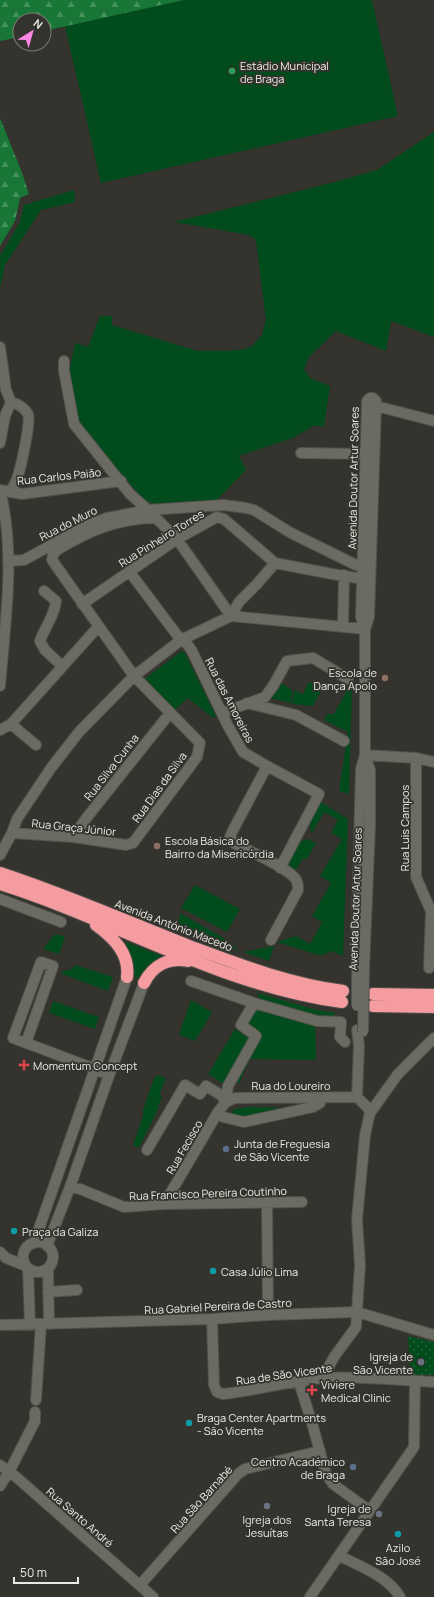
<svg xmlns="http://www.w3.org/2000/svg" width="434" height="1597" viewBox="0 0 434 1597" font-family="Manrope,sans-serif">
<defs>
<pattern id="forest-firs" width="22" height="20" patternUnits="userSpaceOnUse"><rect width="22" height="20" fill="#187736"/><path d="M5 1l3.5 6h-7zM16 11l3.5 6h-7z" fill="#45915d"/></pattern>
<pattern id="garden-dots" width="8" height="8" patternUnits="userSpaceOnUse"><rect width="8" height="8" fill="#024b1d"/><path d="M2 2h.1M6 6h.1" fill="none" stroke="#27653e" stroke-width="1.8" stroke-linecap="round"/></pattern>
</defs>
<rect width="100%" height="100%" fill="#34332d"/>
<!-- green -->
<path fill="#024b1d" d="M 184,0 L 372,0 L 398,116 L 101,183 L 65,26 Z
M 434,132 L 434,337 L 391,321 L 386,351 L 336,331 L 309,357 L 304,369 L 310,378 L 330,386 L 324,426 L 313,426 L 293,438 L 239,456 L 246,470 L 214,503 L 156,505 L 143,499 L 79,425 L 69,374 L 75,343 L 88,347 L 100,316 L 112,316 L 112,325 L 198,351 L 227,351 L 245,349 L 252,346 L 262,335 L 266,320 L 256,240 L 249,235 L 174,222 L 331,183 L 377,170 Z
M 74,190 L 75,202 L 41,210 L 5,265 L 0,288 L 0,256 L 20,222 L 24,205 Z
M 182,651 L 185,653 L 216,716 L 213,718 L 188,698 L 173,712 L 143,680 Z
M 280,682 L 292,690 L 291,703 L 270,698 Z
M 309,682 L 322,689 L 313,706 L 292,704 L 294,690 L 303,694 Z
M 345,686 L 352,688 L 349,794 L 339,791 L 348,732 L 324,720 L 327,714 L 334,714 L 345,694 Z
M 319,801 L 348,819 L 343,956 L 331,951 L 321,956 L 277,942 L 296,936 L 310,944 L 322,922 L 312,916 L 331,883 L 320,876 L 342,839 L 331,833 L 338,820 L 324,812 L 312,833 C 305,819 313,813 319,801 Z
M 307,839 L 316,843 L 306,860 L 303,858 L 295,872 L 289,868 L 287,862 C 292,853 295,842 307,839 Z
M 195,885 L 240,909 L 227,932 L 181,908 Z
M 180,913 L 225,939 L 240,951 L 178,925 Z
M 58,934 L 65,937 L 59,954 L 43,949 L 53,936 Z
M 126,942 L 162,956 L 148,965 L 138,978 L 132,976 L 130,955 Z
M 274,946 L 269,961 L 243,952 Z
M 75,965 L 113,977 L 108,991 L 62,974 L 63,971 L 72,969 Z
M 257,993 L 317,1010 L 336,1013 L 333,1016 L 315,1017 L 260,1001 Z
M 191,1000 L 212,1012 L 195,1041 L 179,1035 Z
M 53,1001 L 99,1017 L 95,1029 L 49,1013 Z
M 260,1007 L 309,1024 L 315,1023 L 316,1060 L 250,1059 L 239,1083 L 233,1083 L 260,1035 L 249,1026 L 247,1019 L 256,1008 Z
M 235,1029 L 251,1040 L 225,1085 L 208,1074 Z
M 158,1075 L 166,1078 L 160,1093 L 162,1099 L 158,1105 L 159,1107 L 139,1148 L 133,1145 L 143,1116 L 143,1110 L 155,1076 L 157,1077 Z
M 248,1107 L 295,1108 L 244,1119 L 227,1116 L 235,1109 Z"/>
<!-- forest -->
<path fill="url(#forest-firs)" d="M 0,0 L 184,0 L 44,31 L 44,20 L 20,20 L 20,37 L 0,41 Z
M 0,118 L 21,170 L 29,194 L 20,198 L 15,221 L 0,246 Z"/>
<!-- garden -->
<path fill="url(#garden-dots)" d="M 408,1336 L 434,1342 L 434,1375 L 410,1375 Z"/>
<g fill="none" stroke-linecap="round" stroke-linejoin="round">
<defs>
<path id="minor" d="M 0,347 L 6,390 L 11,402 L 5,416 L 0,443
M 64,361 L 64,371 L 74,424 L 130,494 L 148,510 L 177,539 L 231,616 L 239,602 L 257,584 L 275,563
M 376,406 L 434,421
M 301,453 L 366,454
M 0,490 L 22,494 L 121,481
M 9,492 C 14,487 16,482 18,476 C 21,466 31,422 28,414 C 24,407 18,404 11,402
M 0,496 L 2,499 C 15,559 5,624 0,686
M 8,561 L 24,560 L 88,525 L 107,518 L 148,510 L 224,505 L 246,508 L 254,510 L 291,533 L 356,565 L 363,567
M 129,571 L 177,635 L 188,645 L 192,651 L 228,726 L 243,752 L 267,766 L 319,794 L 280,868
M 44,591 L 56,601 C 55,615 45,627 40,641 L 45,650 L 62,666
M 82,604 L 177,539 L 217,517 L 224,519 L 275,563 L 332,574 L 363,579
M 343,627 L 344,575
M 247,703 L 296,715 L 344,741
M 222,713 L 265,697 L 273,686 L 287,661 L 313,658 L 348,679
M 11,724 L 36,745
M 0,730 L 11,724 L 98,627
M 365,755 L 416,758 L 434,762
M 416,758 L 416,877 L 431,911 L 429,968
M 267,766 L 232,832 L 230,837 L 234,843 C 249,851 284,866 295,878 C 298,882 298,885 298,890 L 271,940
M 12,833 L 73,837 L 126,845 L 133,843 L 197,757 L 200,743 L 134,676 L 52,560 L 53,555 L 57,550 C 89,531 118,518 156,518
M 73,837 L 88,816 L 170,713
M 0,855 L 12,833 L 17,819 L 51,768 L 79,732 L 134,676 L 181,640 L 231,616 L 365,629
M 0,899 L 61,922
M 357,968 L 356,960 L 361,769 L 365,755
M 364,969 L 370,826 L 370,770 L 365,755 L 365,629 L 361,617 L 367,401 L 370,398 L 373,398 L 376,401 L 376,406 L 369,617 L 365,629
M 191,981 L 254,1003 L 317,1021 L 341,1022 L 340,1037 L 345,1042
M 357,1030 L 359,1045 L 357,1097 L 368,1108 L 370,1113
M 26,1043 L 53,966 L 41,962 L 13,1038 L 95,1069 L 101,1072
M 226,1102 L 228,1086 L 256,1036 L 241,1025 L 254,1003
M 223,1117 L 244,1122 L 313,1107 L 320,1103
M 147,1150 L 185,1085 L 200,1094 L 206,1086 L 221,1095 L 226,1102
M 70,1187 L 80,1189 L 124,1207 L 164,1204 L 302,1202
M 267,1202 L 268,1315
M 164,1204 L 218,1112 L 226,1102 L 235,1098 L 357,1097
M23 1257a15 15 0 1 1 30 0a15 15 0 1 1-30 0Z
M 34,1243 L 127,977
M 47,1246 L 70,1187 L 107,1081 L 144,983
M 0,1252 L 6,1258 L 26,1266
M 28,1269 L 30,1324
M 48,1269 L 49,1324
M 48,1292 L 77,1290
M 212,1319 L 214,1385 L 217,1392 L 223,1394 C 257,1390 290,1381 323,1378 C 360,1376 397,1380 434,1382
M 0,1325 L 212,1319 L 268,1315 L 357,1312 L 434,1335
M 323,1378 L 334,1357 L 356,1327 L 360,1265 L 357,1219 L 365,1135 L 370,1113 L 398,1074 L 434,1038
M 299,1382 L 312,1423 L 326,1474 L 333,1484 L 370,1511
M 36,1400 L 41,1324
M 0,1465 L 15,1476 L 153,1597
M 0,1486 L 9,1472 L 32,1427 L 35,1421 L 35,1412
M 340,1556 C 361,1567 388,1576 400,1597
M 140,1585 L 238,1474 L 245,1469 L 320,1451
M 310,1597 L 414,1447 L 415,1381"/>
<path id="highway" d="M 0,873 C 64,894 126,921 189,946 C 240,965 289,984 343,991
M 0,884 C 115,920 221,986 342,1002
M 96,925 C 114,938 130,954 127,977
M 144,983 C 153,965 169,957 188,961
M 373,994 L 434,995
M 373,1006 L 434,1007"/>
</defs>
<!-- minor casing -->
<use href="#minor" stroke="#52514b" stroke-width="12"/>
<!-- highway casing -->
<use href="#highway" stroke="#52514b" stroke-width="14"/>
<!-- minor -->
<use href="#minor" stroke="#6b6a63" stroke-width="10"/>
<!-- highway -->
<use href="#highway" stroke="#f59ca0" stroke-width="12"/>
<defs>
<path id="minor-bridge" d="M 357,1006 L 357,968
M 363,1032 L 364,969"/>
</defs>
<!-- minor-bridge casing -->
<use href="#minor-bridge" stroke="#52514b" stroke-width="12" stroke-linecap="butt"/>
<!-- minor-bridge -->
<use href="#minor-bridge" stroke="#6b6a63" stroke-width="10"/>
</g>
<!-- markers -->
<circle fill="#2e9e5b" stroke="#34332d" stroke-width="1.5" cx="232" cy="71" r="4"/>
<g fill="#8d6e63" stroke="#34332d" stroke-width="1.5">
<circle cx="385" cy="678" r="4"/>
<circle cx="157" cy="846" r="4"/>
</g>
<g fill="#e0444e" stroke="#34332d" stroke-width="1.5">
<path d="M22 1059h4v4h4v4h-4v4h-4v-4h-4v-4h4z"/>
<path d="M310 1384h4v4h4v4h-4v4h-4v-4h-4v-4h4z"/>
</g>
<g fill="#5c6f8a" stroke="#34332d" stroke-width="1.5">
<circle cx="226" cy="1149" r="4"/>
<circle cx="353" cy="1467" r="4"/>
</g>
<g fill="#0f9aa8" stroke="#34332d" stroke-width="1.5">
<circle cx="14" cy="1231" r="4"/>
<circle cx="213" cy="1271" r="4"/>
<circle cx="189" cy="1423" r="4"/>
<circle cx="398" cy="1534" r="4"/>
</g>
<g fill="#6b7280" stroke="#34332d" stroke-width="1.5">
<circle cx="421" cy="1362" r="4"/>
<circle cx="267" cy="1506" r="4"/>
<circle cx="379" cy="1514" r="4"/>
</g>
<g text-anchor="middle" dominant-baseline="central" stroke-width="3.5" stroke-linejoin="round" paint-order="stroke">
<!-- poi labels -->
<g font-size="11" fill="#ebeae6" stroke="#34332d" text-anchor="start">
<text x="240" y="65">Estádio Municipal<tspan x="240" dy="13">de Braga</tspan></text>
<text x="377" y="672" text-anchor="end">Escola de<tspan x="377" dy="13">Dança Apolo</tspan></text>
<text x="165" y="840">Escola Básica do<tspan x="165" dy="13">Bairro da Misericórdia</tspan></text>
<text x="33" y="1065">Momentum Concept</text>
<text x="234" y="1143">Junta de Freguesia<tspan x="234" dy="13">de São Vicente</tspan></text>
<text x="22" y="1231">Praça da Galiza</text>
<text x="221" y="1271">Casa Júlio Lima</text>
<text x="413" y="1356" text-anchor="end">Igreja de<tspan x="413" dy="13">São Vicente</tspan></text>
<text x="321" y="1384">Viviere<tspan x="321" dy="13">Medical Clinic</tspan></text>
<text x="197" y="1417">Braga Center Apartments<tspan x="197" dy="13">- São Vicente</tspan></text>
<text x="345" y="1461" text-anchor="end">Centro Académico<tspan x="345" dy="13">de Braga</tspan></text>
<text x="371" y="1508" text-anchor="end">Igreja de<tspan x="371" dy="13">Santa Teresa</tspan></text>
<text x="267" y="1519" text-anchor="middle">Igreja dos<tspan x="267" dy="13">Jesuítas</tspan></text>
<text x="398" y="1547" text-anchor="middle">Azilo<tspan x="398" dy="13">São José</tspan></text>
</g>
<!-- street labels -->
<g font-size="11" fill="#ebeae6" stroke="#34332d">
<text transform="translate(59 476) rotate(-6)">Rua Carlos Paião</text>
<text transform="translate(353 478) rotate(-89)">Avenida Doutor Artur Soares</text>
<text transform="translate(68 523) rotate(-27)">Rua do Muro</text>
<text transform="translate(161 538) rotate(-32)">Rua Pinheiro Torres</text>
<text transform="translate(230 700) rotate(63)">Rua das Amoreiras</text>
<text transform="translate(111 767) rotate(-52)">Rua Silva Cunha</text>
<text transform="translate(159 787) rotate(-54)">Rua Dias da Silva</text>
<text transform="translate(74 827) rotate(6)">Rua Graça Júnior</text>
<text transform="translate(404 828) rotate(-90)">Rua Luis Campos</text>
<text transform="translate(355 899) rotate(-88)">Avenida Doutor Artur Soares</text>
<text transform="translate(174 925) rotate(21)">Avenida António Macedo</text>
<text x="291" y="1085">Rua do Loureiro</text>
<text transform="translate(184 1147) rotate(-60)">Rua Fecisco</text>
<text transform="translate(208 1193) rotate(-2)">Rua Francisco Pereira Coutinho</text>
<text transform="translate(218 1306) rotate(-3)">Rua Gabriel Pereira de Castro</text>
<text transform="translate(284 1374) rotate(-8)">Rua de São Vicente</text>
<text transform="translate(201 1499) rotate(-48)">Rua São Barnabé</text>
<text transform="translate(80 1517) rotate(41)">Rua Santo André</text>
</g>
</g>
<!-- north arrow -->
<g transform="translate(32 32) rotate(37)"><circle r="19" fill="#34332d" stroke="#7d7c77"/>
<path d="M0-3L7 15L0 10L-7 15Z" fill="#fb87e5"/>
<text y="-6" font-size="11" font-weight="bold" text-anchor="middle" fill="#ebeae6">N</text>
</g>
<!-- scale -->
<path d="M14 1577v6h64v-6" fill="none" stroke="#ebeae6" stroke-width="2"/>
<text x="20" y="1577" font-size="12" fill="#ebeae6" stroke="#34332d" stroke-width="3" paint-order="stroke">50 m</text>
</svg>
